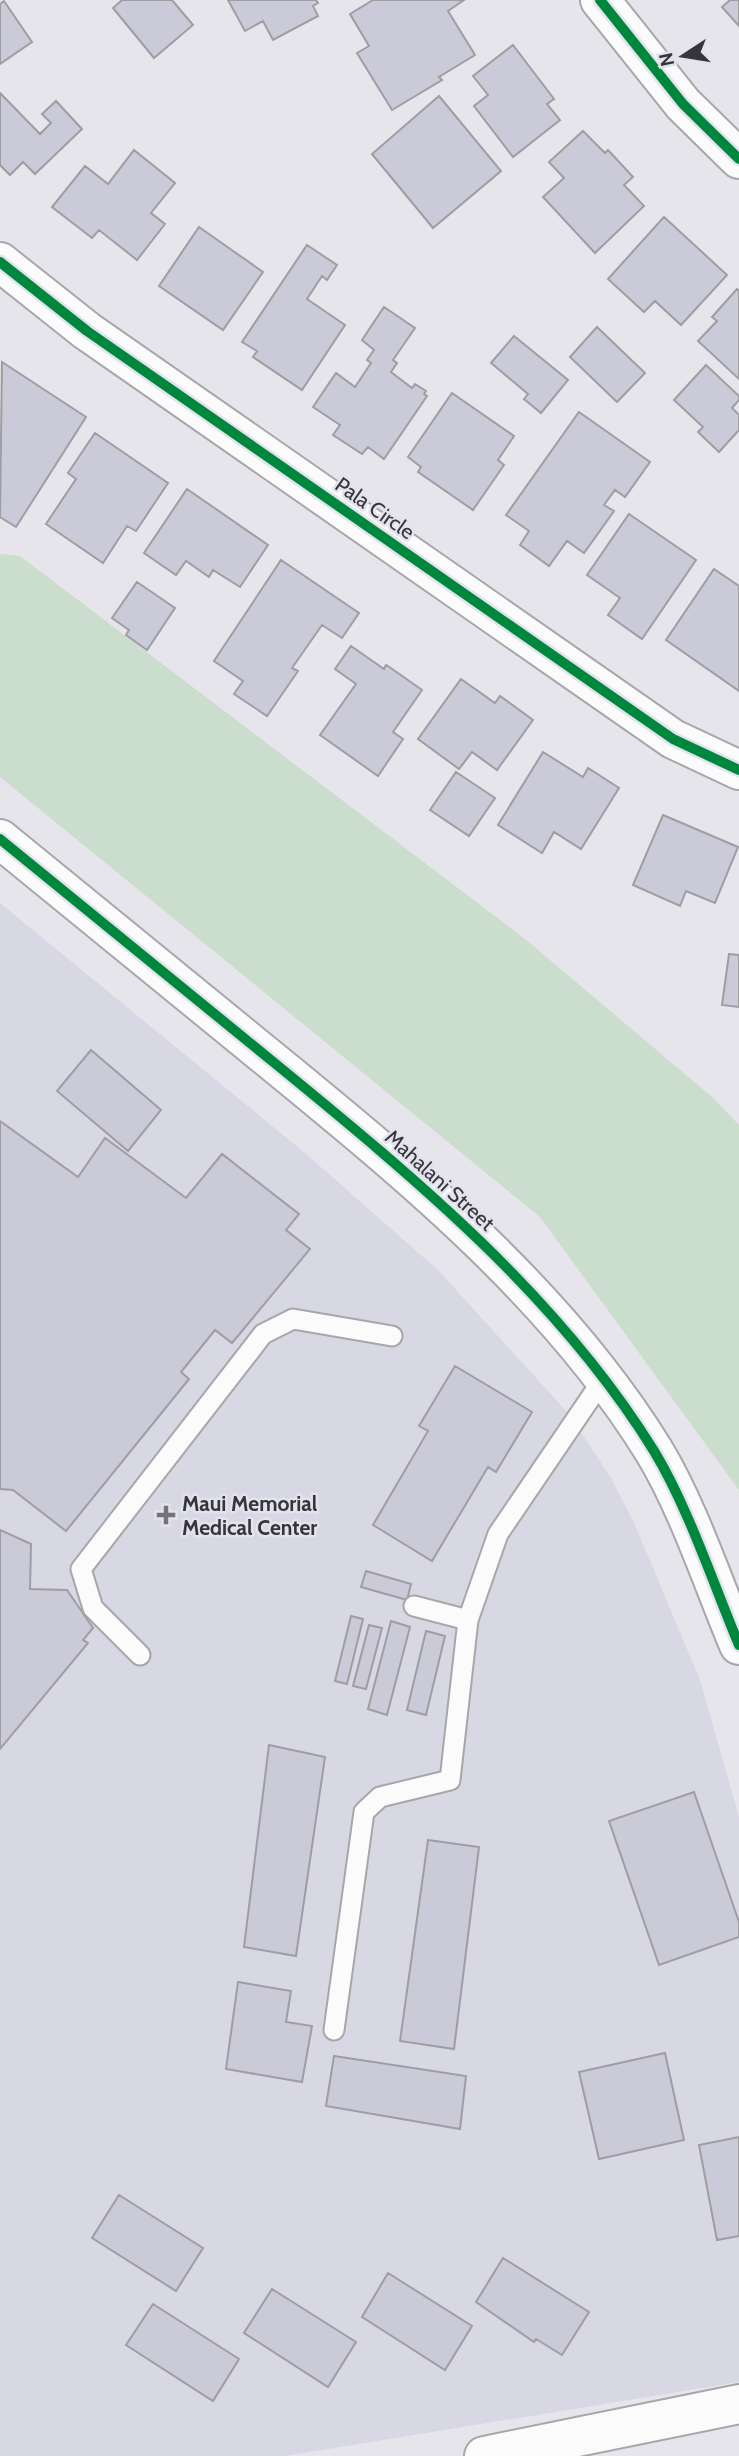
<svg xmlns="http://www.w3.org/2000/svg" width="739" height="2456" viewBox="0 0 739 2456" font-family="Cabin,sans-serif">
<rect width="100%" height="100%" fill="#e5e5eb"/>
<!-- built -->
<path fill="#d8d7e4" d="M 0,903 L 305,1153 L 439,1271 L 568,1413 L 611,1478 L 635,1525 L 700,1680 L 739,1817 L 739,2382 L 285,2456 L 0,2456 Z"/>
<!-- green -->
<path fill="#cbddcc" d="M 0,554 L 20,556 L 525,939 L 712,1097 L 739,1125 L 739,1490 L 540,1217 L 0,777 Z"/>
<!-- building -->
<path fill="#cbcad8" stroke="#9e9ea2" stroke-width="2" d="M 122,0 L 172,0 L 193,25 L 154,58 L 113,8 Z
M 228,0 L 316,0 L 318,3 L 313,6 L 318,16 L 273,40 L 263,21 L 245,31 Z
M 373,0 L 464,0 L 448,11 L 475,55 L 439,77 L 442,80 L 392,110 L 357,53 L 369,46 L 350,14 Z
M 730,0 L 739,0 L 739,26 L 722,7 Z
M 4,1 L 32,42 L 0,64 L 0,4 Z
M 513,45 L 554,99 L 547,104 L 560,120 L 513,157 L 474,106 L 488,95 L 473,76 Z
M 0,93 L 40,134 L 51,123 L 42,114 L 56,101 L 82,129 L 35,174 L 23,162 L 10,175 L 0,165 Z
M 439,96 L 501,171 L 433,228 L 372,154 Z
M 583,131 L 605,153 L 608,150 L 633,177 L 624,185 L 644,206 L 595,253 L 543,197 L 564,178 L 549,162 Z
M 134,150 L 175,183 L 151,213 L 165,224 L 137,260 L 99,230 L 92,238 L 52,207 L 85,166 L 108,184 Z
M 664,217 L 727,275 L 681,325 L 655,301 L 644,312 L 608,279 Z
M 199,227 L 263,272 L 223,330 L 159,286 Z
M 307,245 L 337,265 L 327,280 L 322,276 L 307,299 L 345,325 L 302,390 L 253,357 L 257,351 L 242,342 Z
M 737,289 L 739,291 L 739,379 L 698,341 L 717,321 L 712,317 Z
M 384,307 L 415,328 L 393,360 L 397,363 L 391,372 L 412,388 L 415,384 L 426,391 L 424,394 L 427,396 L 384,459 L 368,447 L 362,454 L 333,435 L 340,425 L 313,407 L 336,373 L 355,387 L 371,363 L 367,360 L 374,350 L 362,340 Z
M 597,327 L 645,373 L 617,402 L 570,357 Z
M 514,336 L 568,380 L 541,413 L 524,399 L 528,394 L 491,363 Z
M 2,362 L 86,417 L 16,527 L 0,517 Z
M 706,365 L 739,396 L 739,400 L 732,408 L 739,415 L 739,430 L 719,452 L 698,432 L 703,427 L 674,400 Z
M 452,393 L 514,436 L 498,460 L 504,465 L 473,510 L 418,472 L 421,467 L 408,457 Z
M 579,412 L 650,462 L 625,497 L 615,490 L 604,505 L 614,511 L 584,553 L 567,541 L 549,566 L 520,545 L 529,531 L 506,515 Z
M 95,433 L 168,483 L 136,531 L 127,526 L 103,563 L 46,524 L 76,479 L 68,473 Z
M 187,489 L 268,545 L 240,587 L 213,570 L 209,577 L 186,561 L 176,575 L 144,553 Z
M 629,514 L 696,560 L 642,639 L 608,615 L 620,598 L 587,575 Z
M 281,560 L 359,613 L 342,638 L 322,625 L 292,668 L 298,671 L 267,716 L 234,694 L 243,681 L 214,661 Z
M 714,569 L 739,586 L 739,691 L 666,640 Z
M 137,582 L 175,608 L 147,650 L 126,635 L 129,630 L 112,618 Z
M 351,646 L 384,669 L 386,665 L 388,666 L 422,690 L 393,732 L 403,739 L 378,776 L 320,735 L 356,684 L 335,669 Z
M 461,679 L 495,703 L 500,696 L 533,720 L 497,770 L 472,752 L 459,769 L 418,739 Z
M 543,752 L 583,777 L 588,768 L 619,788 L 581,849 L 554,832 L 542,853 L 498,825 Z
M 456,772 L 495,798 L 469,836 L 430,810 Z
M 663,815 L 738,847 L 715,903 L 686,891 L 680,906 L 633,885 Z
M 729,954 L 739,955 L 739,1007 L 722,1005 Z
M 91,1050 L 161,1110 L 128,1151 L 57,1091 Z
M 0,1121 L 78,1177 L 105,1138 L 186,1198 L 222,1154 L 299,1214 L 286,1230 L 310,1249 L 232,1343 L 215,1330 L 181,1372 L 189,1379 L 66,1531 L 13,1490 L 0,1489 Z
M 455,1366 L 532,1412 L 496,1472 L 488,1467 L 432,1561 L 373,1525 L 428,1431 L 419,1426 Z
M 0,1530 L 31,1544 L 30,1589 L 67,1590 L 93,1628 L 83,1640 L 88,1643 L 0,1749 Z
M 366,1571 L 411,1584 L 407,1600 L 361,1587 Z
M 351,1616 L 363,1619 L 347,1684 L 335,1681 Z
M 391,1621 L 410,1627 L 387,1715 L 368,1709 Z
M 369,1625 L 382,1628 L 366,1689 L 353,1686 Z
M 426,1631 L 445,1636 L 426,1715 L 407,1710 Z
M 269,1745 L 325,1757 L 296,1956 L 244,1947 Z
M 694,1792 L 739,1922 L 739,1937 L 659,1965 L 609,1821 Z
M 428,1840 L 479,1847 L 454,2049 L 400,2041 Z
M 238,1982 L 291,1991 L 286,2022 L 312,2026 L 302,2082 L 226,2069 Z
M 665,2053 L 684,2140 L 599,2159 L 579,2072 Z
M 334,2056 L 466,2076 L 460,2129 L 326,2106 Z
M 739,2137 L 739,2236 L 717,2240 L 699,2145 Z
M 119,2195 L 203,2248 L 176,2291 L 92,2238 Z
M 503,2258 L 589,2312 L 562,2355 L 536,2339 L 534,2342 L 476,2302 Z
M 388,2273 L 472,2326 L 445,2370 L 362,2317 Z
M 272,2289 L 356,2342 L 328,2387 L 244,2333 Z
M 153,2304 L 239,2359 L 213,2401 L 126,2345 Z"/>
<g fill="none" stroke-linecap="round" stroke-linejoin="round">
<defs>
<path id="lane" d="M 414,1606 L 468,1620 L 498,1534 L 604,1378
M 140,1655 L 93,1608 L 81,1569 L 263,1334 L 293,1319 L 392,1336
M 334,2030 L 364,1812 L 380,1797 L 450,1780 L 468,1620"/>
<path id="street" d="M 0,262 L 87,331 L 673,739 L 739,770
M 0,839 C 92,914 184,990 277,1065 C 415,1178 559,1297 654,1451 C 688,1507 713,1583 739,1645"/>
<path id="secondary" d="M 600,0 L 683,104 L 739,159
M 484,2456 L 739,2404"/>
</defs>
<!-- lane casing -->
<use href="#lane" stroke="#a7a7ab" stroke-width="23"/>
<!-- street casing -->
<use href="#street" stroke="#a7a7ab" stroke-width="42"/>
<!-- secondary casing -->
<use href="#secondary" stroke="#a7a7ab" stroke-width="42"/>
<!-- lane -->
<use href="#lane" stroke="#fbfbfc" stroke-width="19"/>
<!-- street -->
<use href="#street" stroke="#fbfbfc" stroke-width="38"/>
<!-- secondary -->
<use href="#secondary" stroke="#fbfbfc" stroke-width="38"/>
<defs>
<path id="cycleway" d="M 600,0 L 683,104 L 739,159
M 0,262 L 87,331 L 673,739 L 739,770
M 0,839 C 92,914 184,990 277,1065 C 415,1178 559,1297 654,1451 C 688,1507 713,1583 739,1645"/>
</defs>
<!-- cycleway casing -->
<use href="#cycleway" stroke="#e3e3ed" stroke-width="15"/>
<!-- cycleway -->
<use href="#cycleway" stroke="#00873e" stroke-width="10"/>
</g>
<!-- markers -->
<path fill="#737378" stroke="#e3e3ed" stroke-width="2.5" d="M162.5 1504.5h7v7h7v7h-7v7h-7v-7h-7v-7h7z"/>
<g text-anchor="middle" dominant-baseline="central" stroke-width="5" stroke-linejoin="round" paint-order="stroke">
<!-- street labels -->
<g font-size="21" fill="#36363a" stroke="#e3e3ed">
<text transform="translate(375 508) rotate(35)">Pala Circle</text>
<text transform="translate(440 1180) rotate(42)">Mahalani Street</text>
</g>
<!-- poi labels -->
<g font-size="21" font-weight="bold" fill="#36363a" stroke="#e3e3ed" text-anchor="start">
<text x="182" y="1503">Maui Memorial<tspan x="182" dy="24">Medical Center</tspan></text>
</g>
</g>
<!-- north arrow -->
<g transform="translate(683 56) rotate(258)" stroke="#e3e3ed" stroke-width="5" paint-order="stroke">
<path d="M0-5L12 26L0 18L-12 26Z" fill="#36363a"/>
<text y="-10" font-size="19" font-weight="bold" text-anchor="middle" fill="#36363a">N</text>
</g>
</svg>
